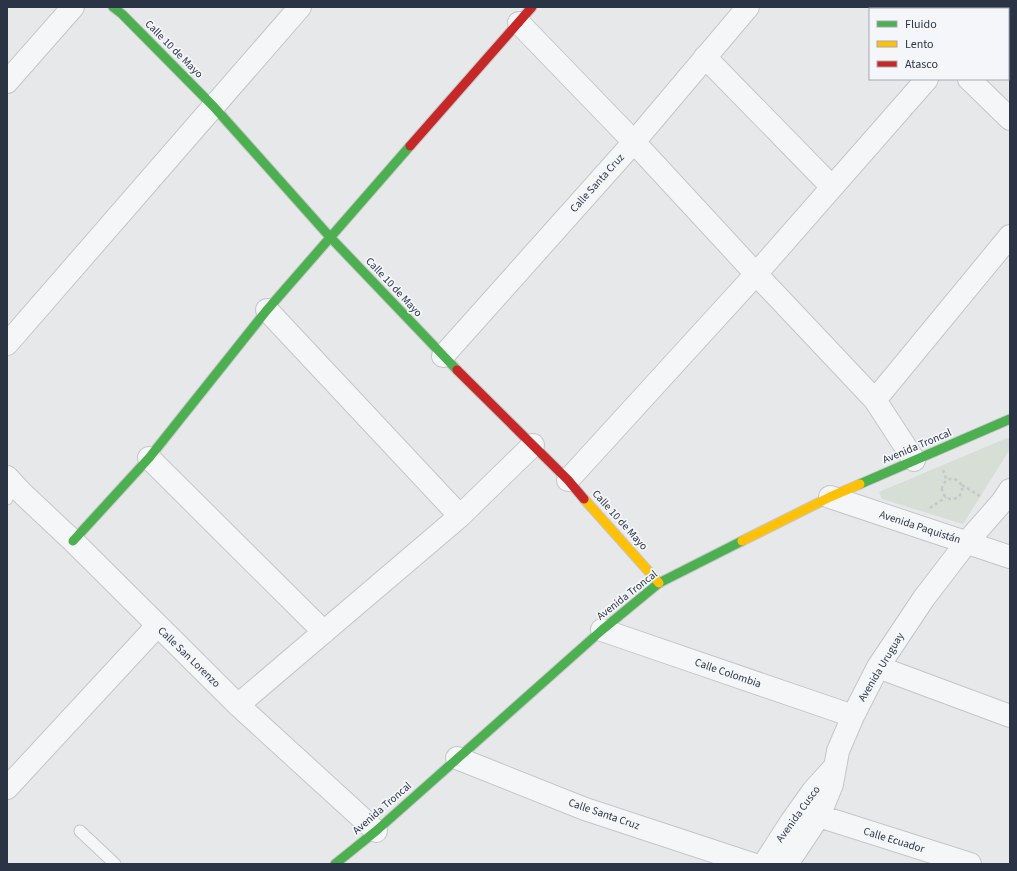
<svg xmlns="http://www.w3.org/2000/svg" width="1017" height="871" viewBox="0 0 1017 871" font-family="'Source Sans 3',sans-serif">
<rect width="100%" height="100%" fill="#e6e8ea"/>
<!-- green -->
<path fill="#d6ded6" d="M 1007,438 L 1010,440 L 1010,449 L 963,524 L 882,499 L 879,492 Z"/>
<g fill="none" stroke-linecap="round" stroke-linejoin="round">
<defs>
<path id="lane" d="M 7,499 L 12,482
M 80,831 L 115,864"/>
<path id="street" d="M 893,7 L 895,9
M 985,9 L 986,7
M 519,23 L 634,142 L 756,274 L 875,400 L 914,460
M 705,57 L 832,187
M 969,79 L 1010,119
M 7,82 L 73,7
M 267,310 L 460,516
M 7,344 L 300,7
M 443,356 L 634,142 L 748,7
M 875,400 L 1010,236
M 149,458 L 324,632
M 7,477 L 23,494 L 73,541 L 238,705 L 376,831
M 568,480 L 756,274 L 927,79
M 830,497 L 1010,557
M 602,630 L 853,716
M 878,667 L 1010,716
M 238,705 L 460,516 L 533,445
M 457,758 L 585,809 L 752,864
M 7,788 L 157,626
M 819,816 L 970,864
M 764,864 L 791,822 L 813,791 L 832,770
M 787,864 L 819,816 L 832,784 L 838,751 L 853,716 L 878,667 L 924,598 L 967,542 L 1002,502 L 1010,490"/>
<path id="fast" d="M 113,7 L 122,14 L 214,107 L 330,237 L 457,370
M 860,484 L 1010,419
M 73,541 L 149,458 L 267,310 L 410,146
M 335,864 L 376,831 L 602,630 L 659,583 L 742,541"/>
<path id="slow" d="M 584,499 L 659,583
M 742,541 L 830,497 L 860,484"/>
<path id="jam" d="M 410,146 L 532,7
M 457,370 L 568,480 L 584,499"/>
</defs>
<!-- lane casing -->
<use href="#lane" stroke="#c4c6c8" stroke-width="13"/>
<!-- street casing -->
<use href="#street" stroke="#c4c6c8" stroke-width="24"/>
<!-- fast casing -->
<use href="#fast" stroke="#c4c6c8" stroke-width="11"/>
<!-- slow casing -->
<use href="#slow" stroke="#c4c6c8" stroke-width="11"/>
<!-- jam casing -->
<use href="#jam" stroke="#c4c6c8" stroke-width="11"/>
<!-- path -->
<path stroke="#c5c6ca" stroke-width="2.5" stroke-dasharray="3 3" stroke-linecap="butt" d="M 943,470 L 947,481
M942 489a10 10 0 1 1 20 0a10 10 0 1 1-20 0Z
M 962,485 L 980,496
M 930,508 L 946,497"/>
<!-- lane -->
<use href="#lane" stroke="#f5f6f7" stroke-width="11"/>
<!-- street -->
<use href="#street" stroke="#f5f6f7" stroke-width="22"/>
<!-- fast -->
<use href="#fast" stroke="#4caf50" stroke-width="9"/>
<!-- slow -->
<use href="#slow" stroke="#ffc107" stroke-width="9"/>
<!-- jam -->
<use href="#jam" stroke="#c62828" stroke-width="9"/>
</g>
<g text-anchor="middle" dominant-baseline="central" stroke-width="3.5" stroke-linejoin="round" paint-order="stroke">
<!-- street labels -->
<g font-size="11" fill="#2b3445" stroke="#f4f6f9">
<text transform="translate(174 49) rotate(45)">Calle 10 de Mayo</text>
<text transform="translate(597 183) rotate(-48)">Calle Santa Cruz</text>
<text transform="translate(394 287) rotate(47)">Calle 10 de Mayo</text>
<text transform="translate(917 446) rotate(-23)">Avenida Troncal</text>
<text transform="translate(620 520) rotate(48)">Calle 10 de Mayo</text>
<text transform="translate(920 527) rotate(18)">Avenida Paquistán</text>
<text transform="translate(627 595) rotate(-38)">Avenida Troncal</text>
<text transform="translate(189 657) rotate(44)">Calle San Lorenzo</text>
<text transform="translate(881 667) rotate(-59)">Avenida Uruguay</text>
<text transform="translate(728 673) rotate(19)">Calle Colombia</text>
<text transform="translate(382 808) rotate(-41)">Avenida Troncal</text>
<text transform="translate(604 814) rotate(19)">Calle Santa Cruz</text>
<text transform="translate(798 814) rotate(-54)">Avenida Cusco</text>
<text transform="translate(894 840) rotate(17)">Calle Ecuador</text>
</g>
</g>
<!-- border -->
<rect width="1017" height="871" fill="none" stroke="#2b3445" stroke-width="16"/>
<!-- legend -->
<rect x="869" y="8" width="140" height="72" fill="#f4f6f9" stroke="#a4a8b1"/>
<rect x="877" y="21" width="20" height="6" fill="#4caf50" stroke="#a4a8b1"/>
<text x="905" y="28" font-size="12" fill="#2b3445">Fluido</text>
<rect x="877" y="41" width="20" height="6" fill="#ffc107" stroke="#a4a8b1"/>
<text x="905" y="48" font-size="12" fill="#2b3445">Lento</text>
<rect x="877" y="61" width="20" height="6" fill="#c62828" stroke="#a4a8b1"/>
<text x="905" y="68" font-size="12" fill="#2b3445">Atasco</text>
</svg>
